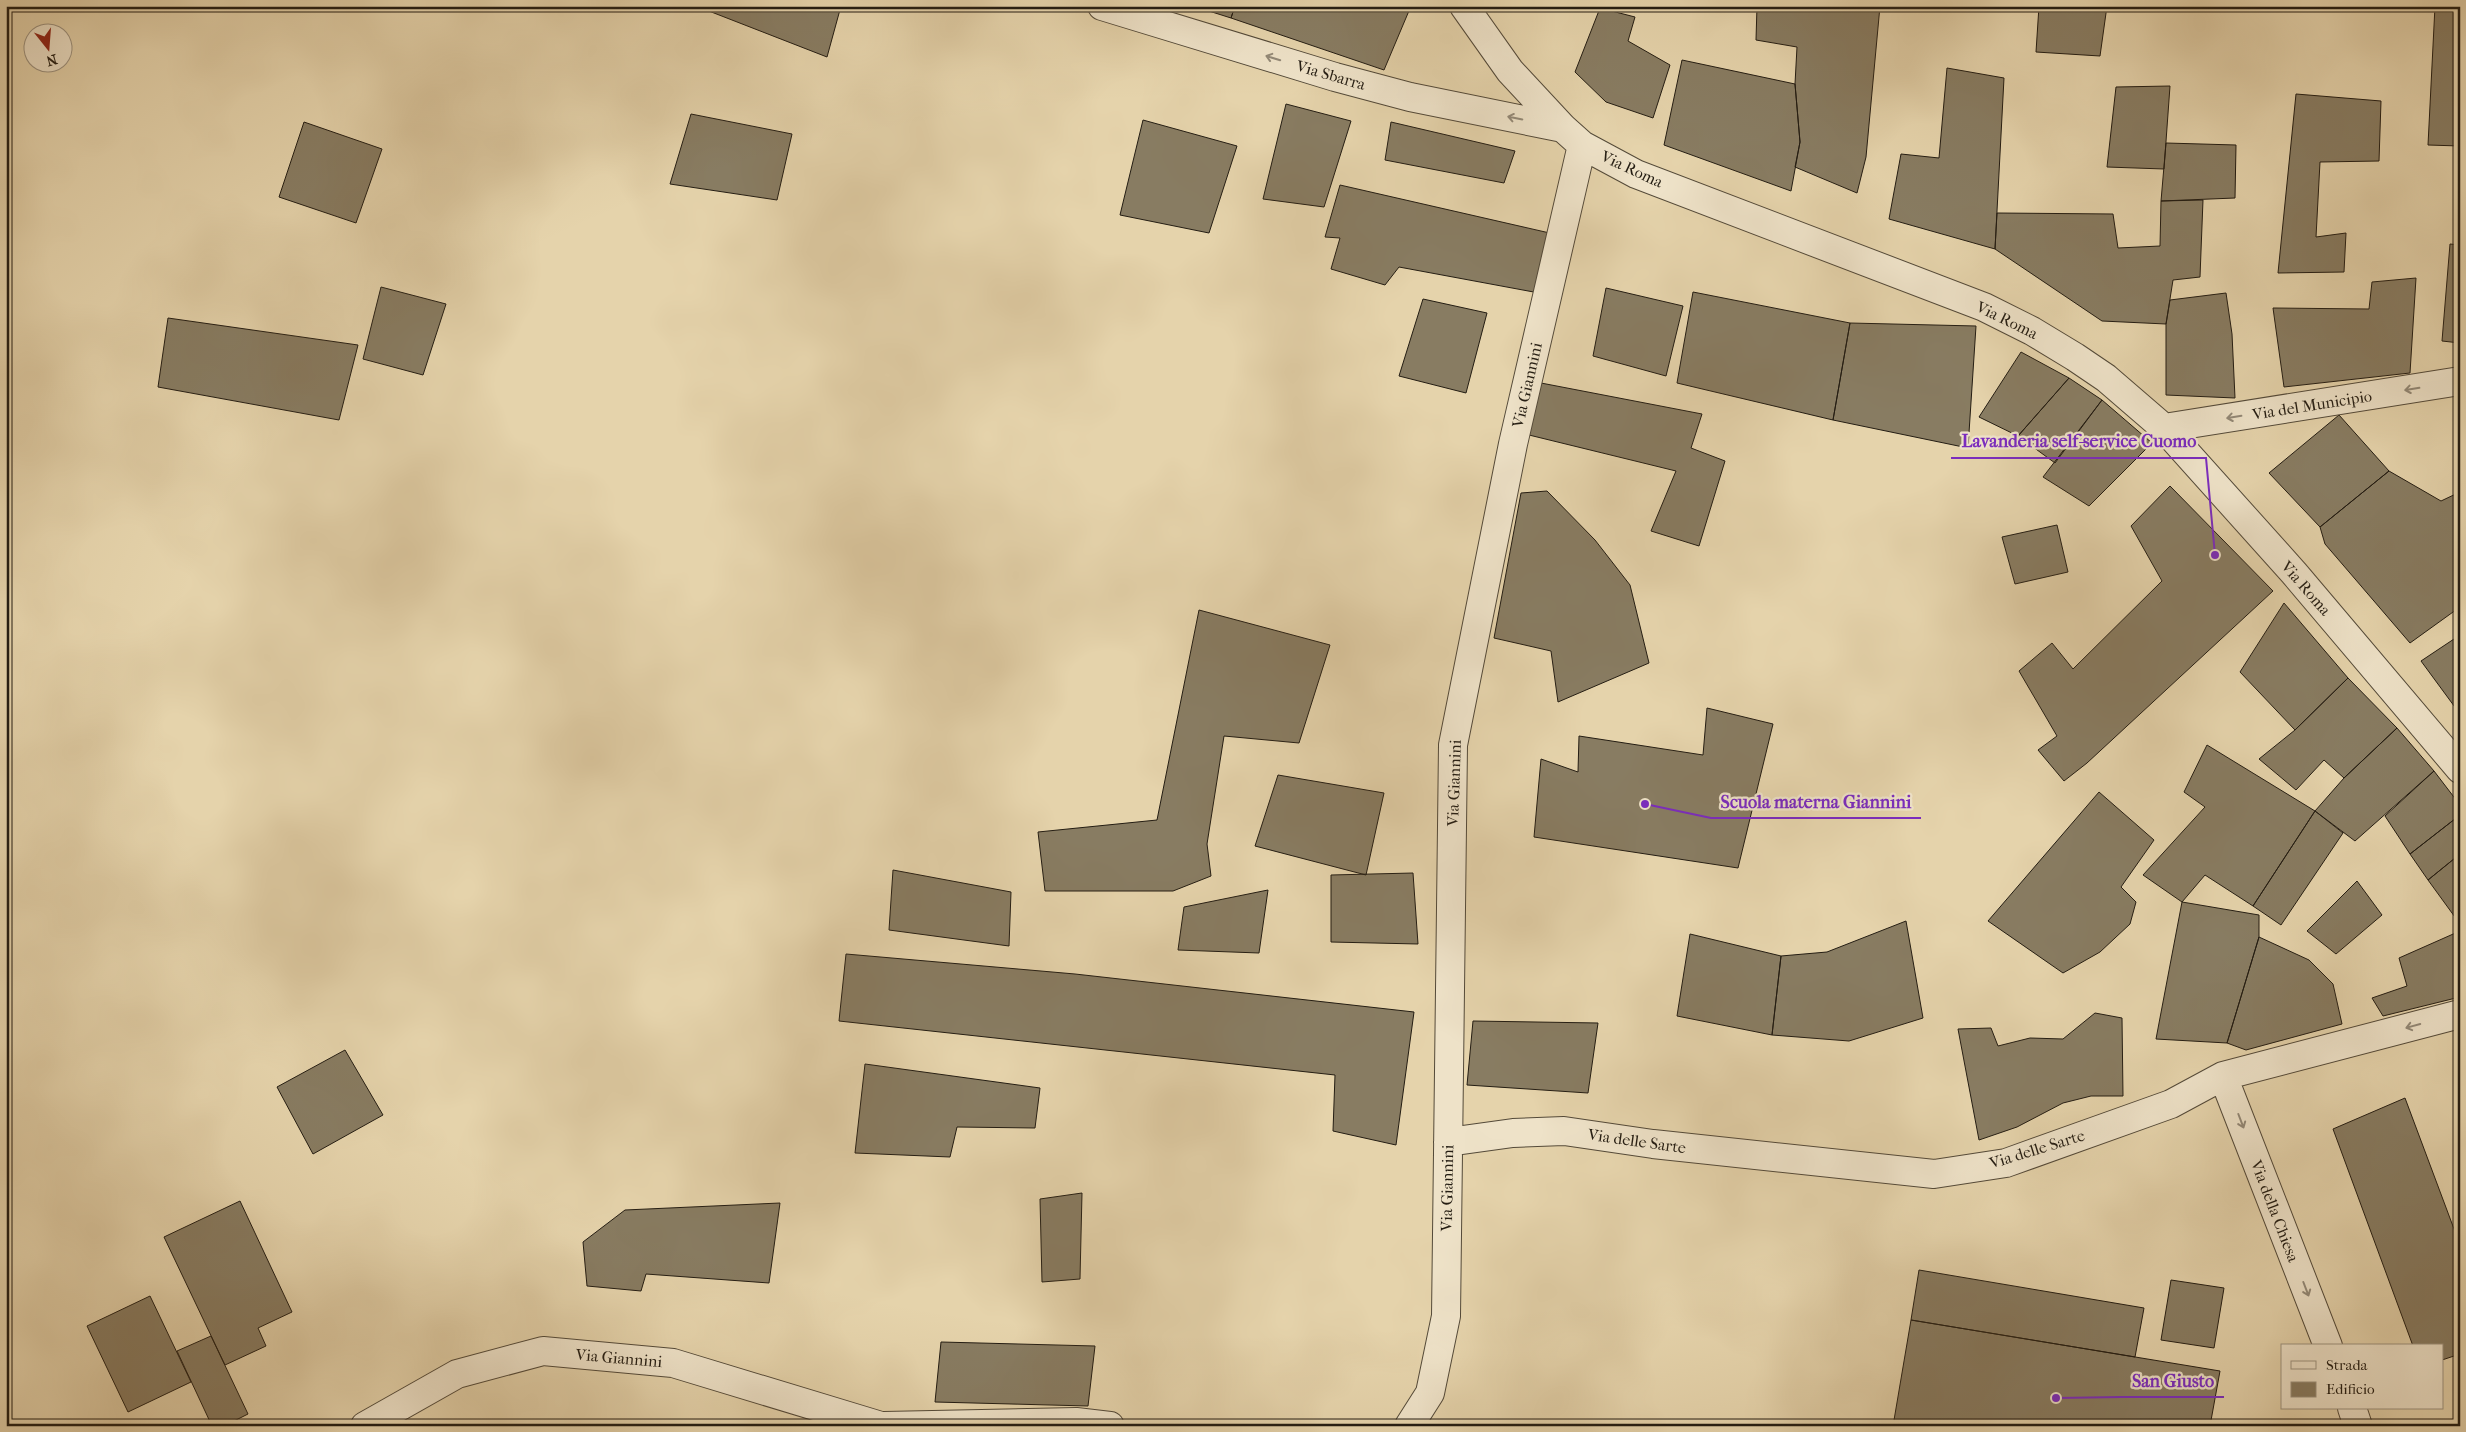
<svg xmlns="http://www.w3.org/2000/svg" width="2466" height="1432" viewBox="0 0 2466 1432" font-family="'IM FELL French Canon',serif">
<rect width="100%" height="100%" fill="#e5d3ab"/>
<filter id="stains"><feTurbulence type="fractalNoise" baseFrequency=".004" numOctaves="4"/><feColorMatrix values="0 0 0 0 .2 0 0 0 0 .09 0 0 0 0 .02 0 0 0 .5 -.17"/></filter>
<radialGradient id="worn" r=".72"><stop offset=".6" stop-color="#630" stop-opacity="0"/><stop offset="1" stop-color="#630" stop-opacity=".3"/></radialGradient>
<!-- building -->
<path fill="#887c62" stroke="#241d13" d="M 696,6 L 841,6 L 827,57 Z
M 1193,6 L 1235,6 L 1231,18 Z
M 1235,6 L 1411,6 L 1384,70 L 1231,18 Z
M 1757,6 L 1880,6 L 1866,157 L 1857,193 L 1795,167 L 1800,142 L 1795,84 L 1797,47 L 1756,40 Z
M 2039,6 L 2107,6 L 2100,56 L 2036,52 Z
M 2435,6 L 2460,6 L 2460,146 L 2428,145 Z
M 1600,8 L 1635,17 L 1628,41 L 1670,65 L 1653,118 L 1606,102 L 1575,72 Z
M 1682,60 L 1795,84 L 1800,142 L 1791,191 L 1664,145 Z
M 1947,68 L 2004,78 L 1995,249 L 1889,219 L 1901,154 L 1939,158 Z
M 2170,86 L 2164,169 L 2107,167 L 2116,87 Z
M 2296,94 L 2381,101 L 2379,161 L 2320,162 L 2316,237 L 2346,233 L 2344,272 L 2278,273 Z
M 1286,104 L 1351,121 L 1324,207 L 1263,199 Z
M 691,114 L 792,134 L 777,200 L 670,184 Z
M 1143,120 L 1237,146 L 1209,233 L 1120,215 Z
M 304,122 L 382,149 L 356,223 L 279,197 Z
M 1391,122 L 1515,151 L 1504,183 L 1385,160 Z
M 2166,143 L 2236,145 L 2235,198 L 2161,201 Z
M 1340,185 L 1554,234 L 1539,293 L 1399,267 L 1385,285 L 1331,269 L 1340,238 L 1325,237 Z
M 2203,200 L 2200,277 L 2173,280 L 2166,324 L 2102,321 L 1995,249 L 1997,213 L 2113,214 L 2118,248 L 2160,246 L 2161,201 Z
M 2450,244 L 2460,245 L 2460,343 L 2442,341 Z
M 2416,278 L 2410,373 L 2284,387 L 2273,308 L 2369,309 L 2372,282 Z
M 381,287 L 446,304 L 423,375 L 363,359 Z
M 1606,288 L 1683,306 L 1666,376 L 1593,356 Z
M 1693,292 L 1850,323 L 1833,420 L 1677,383 Z
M 2226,293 L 2232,334 L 2235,398 L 2166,395 L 2166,324 L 2170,300 Z
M 1423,299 L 1487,313 L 1466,393 L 1399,376 Z
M 168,318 L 358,345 L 339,420 L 158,387 Z
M 1850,323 L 1976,326 L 1968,448 L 1833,420 Z
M 2021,352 L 2069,378 L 2018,436 L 1979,417 Z
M 2069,378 L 2102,400 L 2055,463 L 2018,436 Z
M 1541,383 L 1702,414 L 1691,448 L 1725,461 L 1699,546 L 1651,531 L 1676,471 L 1529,435 Z
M 2102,400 L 2152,443 L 2089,506 L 2043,477 Z
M 2339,415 L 2389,471 L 2320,527 L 2269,473 Z
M 2389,471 L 2441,501 L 2460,492 L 2460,607 L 2410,643 L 2325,544 L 2320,527 Z
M 2170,486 L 2273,591 L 2087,763 L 2064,781 L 2038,750 L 2057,736 L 2019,671 L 2052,643 L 2073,669 L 2162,581 L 2131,526 Z
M 1547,491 L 1595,540 L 1630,585 L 1649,663 L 1558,702 L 1551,651 L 1494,638 L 1521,493 Z
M 2057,525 L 2068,572 L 2015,584 L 2002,537 Z
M 2284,603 L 2348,678 L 2295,730 L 2240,672 Z
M 1199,610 L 1330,645 L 1299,743 L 1224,736 L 1207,844 L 1211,876 L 1173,891 L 1045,891 L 1038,832 L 1157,820 Z
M 2460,635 L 2460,714 L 2421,661 Z
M 2348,678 L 2397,728 L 2344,778 L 2324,760 L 2296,790 L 2259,759 L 2295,730 Z
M 1707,708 L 1773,724 L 1738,868 L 1534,837 L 1541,759 L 1578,772 L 1579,736 L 1703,755 Z
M 2397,728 L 2434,771 L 2355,841 L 2315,811 L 2344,778 Z
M 2207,745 L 2315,811 L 2253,906 L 2205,875 L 2182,902 L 2143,875 L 2205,807 L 2184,792 Z
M 2434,771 L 2460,805 L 2460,815 L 2410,854 L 2385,816 Z
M 1278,775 L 1384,793 L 1366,875 L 1255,846 Z
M 2099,792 L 2154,840 L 2121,887 L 2136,902 L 2130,924 L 2100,952 L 2063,973 L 1988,921 Z
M 2315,811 L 2343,833 L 2281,925 L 2253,906 Z
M 2460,815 L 2460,854 L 2428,880 L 2410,854 Z
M 2460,854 L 2460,924 L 2428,880 Z
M 893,870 L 1011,892 L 1009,946 L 889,930 Z
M 1413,873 L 1418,944 L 1331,942 L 1331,875 Z
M 2357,881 L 2382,915 L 2336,954 L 2307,931 Z
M 1268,890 L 1259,953 L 1178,950 L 1184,907 Z
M 2182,902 L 2259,915 L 2259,937 L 2227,1043 L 2156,1039 Z
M 1906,921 L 1923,1018 L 1849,1041 L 1772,1035 L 1781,956 L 1827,952 Z
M 2460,931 L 2460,997 L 2383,1016 L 2372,998 L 2407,986 L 2399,958 Z
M 1690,934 L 1781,956 L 1772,1035 L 1677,1016 Z
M 2259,937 L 2309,960 L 2333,984 L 2342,1024 L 2246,1050 L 2227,1043 Z
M 846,954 L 1075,974 L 1414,1012 L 1396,1145 L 1333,1131 L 1335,1075 L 839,1021 Z
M 2095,1013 L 2122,1018 L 2123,1096 L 2091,1096 L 2063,1103 L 2017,1127 L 1979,1140 L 1958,1029 L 1991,1028 L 1998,1046 L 2030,1038 L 2063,1039 Z
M 1473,1021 L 1598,1023 L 1588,1093 L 1467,1085 Z
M 345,1050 L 383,1115 L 313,1154 L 277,1087 Z
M 865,1064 L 1040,1088 L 1035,1128 L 957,1127 L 950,1157 L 855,1153 Z
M 2405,1098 L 2460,1245 L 2460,1354 L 2442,1360 L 2442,1346 L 2413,1346 L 2333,1129 Z
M 1082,1193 L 1080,1279 L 1042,1282 L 1040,1199 Z
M 240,1201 L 292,1312 L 258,1328 L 266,1346 L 225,1365 L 164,1237 Z
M 780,1203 L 769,1283 L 646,1274 L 641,1291 L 587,1286 L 583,1242 L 625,1210 Z
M 1919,1270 L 2144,1308 L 2135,1357 L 1911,1320 Z
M 2171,1280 L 2224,1288 L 2214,1348 L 2161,1340 Z
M 150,1296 L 191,1382 L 128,1412 L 87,1326 Z
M 1911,1320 L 2220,1371 L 2210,1426 L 1893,1426 Z
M 211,1336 L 248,1414 L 224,1426 L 212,1426 L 177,1351 Z
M 941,1342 L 1095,1346 L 1088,1406 L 935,1402 Z"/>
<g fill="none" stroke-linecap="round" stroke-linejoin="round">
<defs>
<path id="minor" d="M 1102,6 L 1335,77 L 1410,97 L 1563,128
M 1464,6 L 1510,71 L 1563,128 L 1582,145 L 1636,174 L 1984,307 L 2032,331 L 2075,357 L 2106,378 L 2164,428 L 2294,573 L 2460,769
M 2164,428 L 2460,381
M 2223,1076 L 2328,1346
M 1448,1142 L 1513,1133 L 1564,1131 L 1653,1144 L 1934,1174 L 2006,1163 L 2171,1104 L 2223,1076 L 2460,1014
M 2352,1408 L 2358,1426
M 365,1426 L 457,1374 L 543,1351 L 673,1363 L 881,1426
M 884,1426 L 1076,1422 L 1110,1426
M 1409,1426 L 1430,1393 L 1446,1316 L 1453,745 L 1513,444 L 1582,145"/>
</defs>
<!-- minor casing -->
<use href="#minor" stroke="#544a39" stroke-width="30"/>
<!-- minor -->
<use href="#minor" stroke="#eee2c8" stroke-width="28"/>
</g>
<!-- one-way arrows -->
<defs><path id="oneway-shaft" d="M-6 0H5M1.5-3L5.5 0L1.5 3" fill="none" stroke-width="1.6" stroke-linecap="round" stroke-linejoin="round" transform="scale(1.25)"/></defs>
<g stroke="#938977">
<use href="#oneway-shaft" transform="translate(1273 58) rotate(-163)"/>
<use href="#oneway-shaft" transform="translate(1515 118) rotate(-169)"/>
<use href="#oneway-shaft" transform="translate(2412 389) rotate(171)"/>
<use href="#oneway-shaft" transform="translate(2234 417) rotate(171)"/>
<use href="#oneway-shaft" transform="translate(2413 1026) rotate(165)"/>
<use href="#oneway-shaft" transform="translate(2241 1121) rotate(69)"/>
<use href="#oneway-shaft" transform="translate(2306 1289) rotate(69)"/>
</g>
<g text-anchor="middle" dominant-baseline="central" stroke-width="4.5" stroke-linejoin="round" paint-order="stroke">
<!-- street labels -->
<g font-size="16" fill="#241d13" stroke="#eee2c8">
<text transform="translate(1331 75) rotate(16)">Via Sbarra</text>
<text transform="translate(1632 169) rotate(25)">Via Roma</text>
<text transform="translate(2007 320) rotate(26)">Via Roma</text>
<text transform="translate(1527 385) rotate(-77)">Via Giannini</text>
<text transform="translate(2312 405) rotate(-9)">Via del Municipio</text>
<text transform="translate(2306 588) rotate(49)">Via Roma</text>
<text transform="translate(1454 783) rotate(-88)">Via Giannini</text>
<text transform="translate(1637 1141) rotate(8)">Via delle Sarte</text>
<text transform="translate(2037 1149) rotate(-17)">Via delle Sarte</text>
<text transform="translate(1447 1188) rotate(-89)">Via Giannini</text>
<text transform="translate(2275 1211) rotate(69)">Via della Chiesa</text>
<text transform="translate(619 1358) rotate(5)">Via Giannini</text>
</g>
</g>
<!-- callouts -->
<path fill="none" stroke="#7b2cbf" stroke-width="2" d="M2215 555L2206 458H1951M1645 804L1711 818H1921M2056 1398L2122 1397H2224"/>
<g fill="#7b2cbf" stroke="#eee2c8" stroke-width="2">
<circle cx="2215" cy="555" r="5"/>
<circle cx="1645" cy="804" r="5"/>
<circle cx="2056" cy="1398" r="5"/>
</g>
<g font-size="18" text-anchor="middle" font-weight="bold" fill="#7b2cbf" stroke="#eee2c8" stroke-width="4.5" stroke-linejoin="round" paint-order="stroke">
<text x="2079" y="447">Lavanderia self-service Cuomo</text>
<text x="1816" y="808">Scuola materna Giannini</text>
<text x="2173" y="1387">San Giusto</text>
</g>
<!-- margin -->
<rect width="2466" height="1432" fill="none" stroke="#e5d3ab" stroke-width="25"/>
<rect x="8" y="8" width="2451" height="1417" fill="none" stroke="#241d13" stroke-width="2.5"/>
<rect x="12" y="12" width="2441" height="1407" fill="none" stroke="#241d13"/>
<!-- legend -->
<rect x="2281" y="1344" width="162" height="65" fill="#eee2c8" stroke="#9d9380"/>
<rect x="2291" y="1361" width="25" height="8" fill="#eee2c8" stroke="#9d9380"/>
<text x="2326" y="1370" font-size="15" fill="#241d13">Strada</text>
<rect x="2291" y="1382" width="25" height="15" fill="#887c62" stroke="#9d9380"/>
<text x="2326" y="1394" font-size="15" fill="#241d13">Edificio</text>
<!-- north arrow -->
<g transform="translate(48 48) rotate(163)"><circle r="24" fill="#eee2c8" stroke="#9d9380"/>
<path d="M0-4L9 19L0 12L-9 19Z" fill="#8f2418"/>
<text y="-8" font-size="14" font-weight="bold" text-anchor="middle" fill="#241d13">N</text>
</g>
<rect width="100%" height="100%" filter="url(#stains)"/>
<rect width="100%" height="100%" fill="url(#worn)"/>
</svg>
